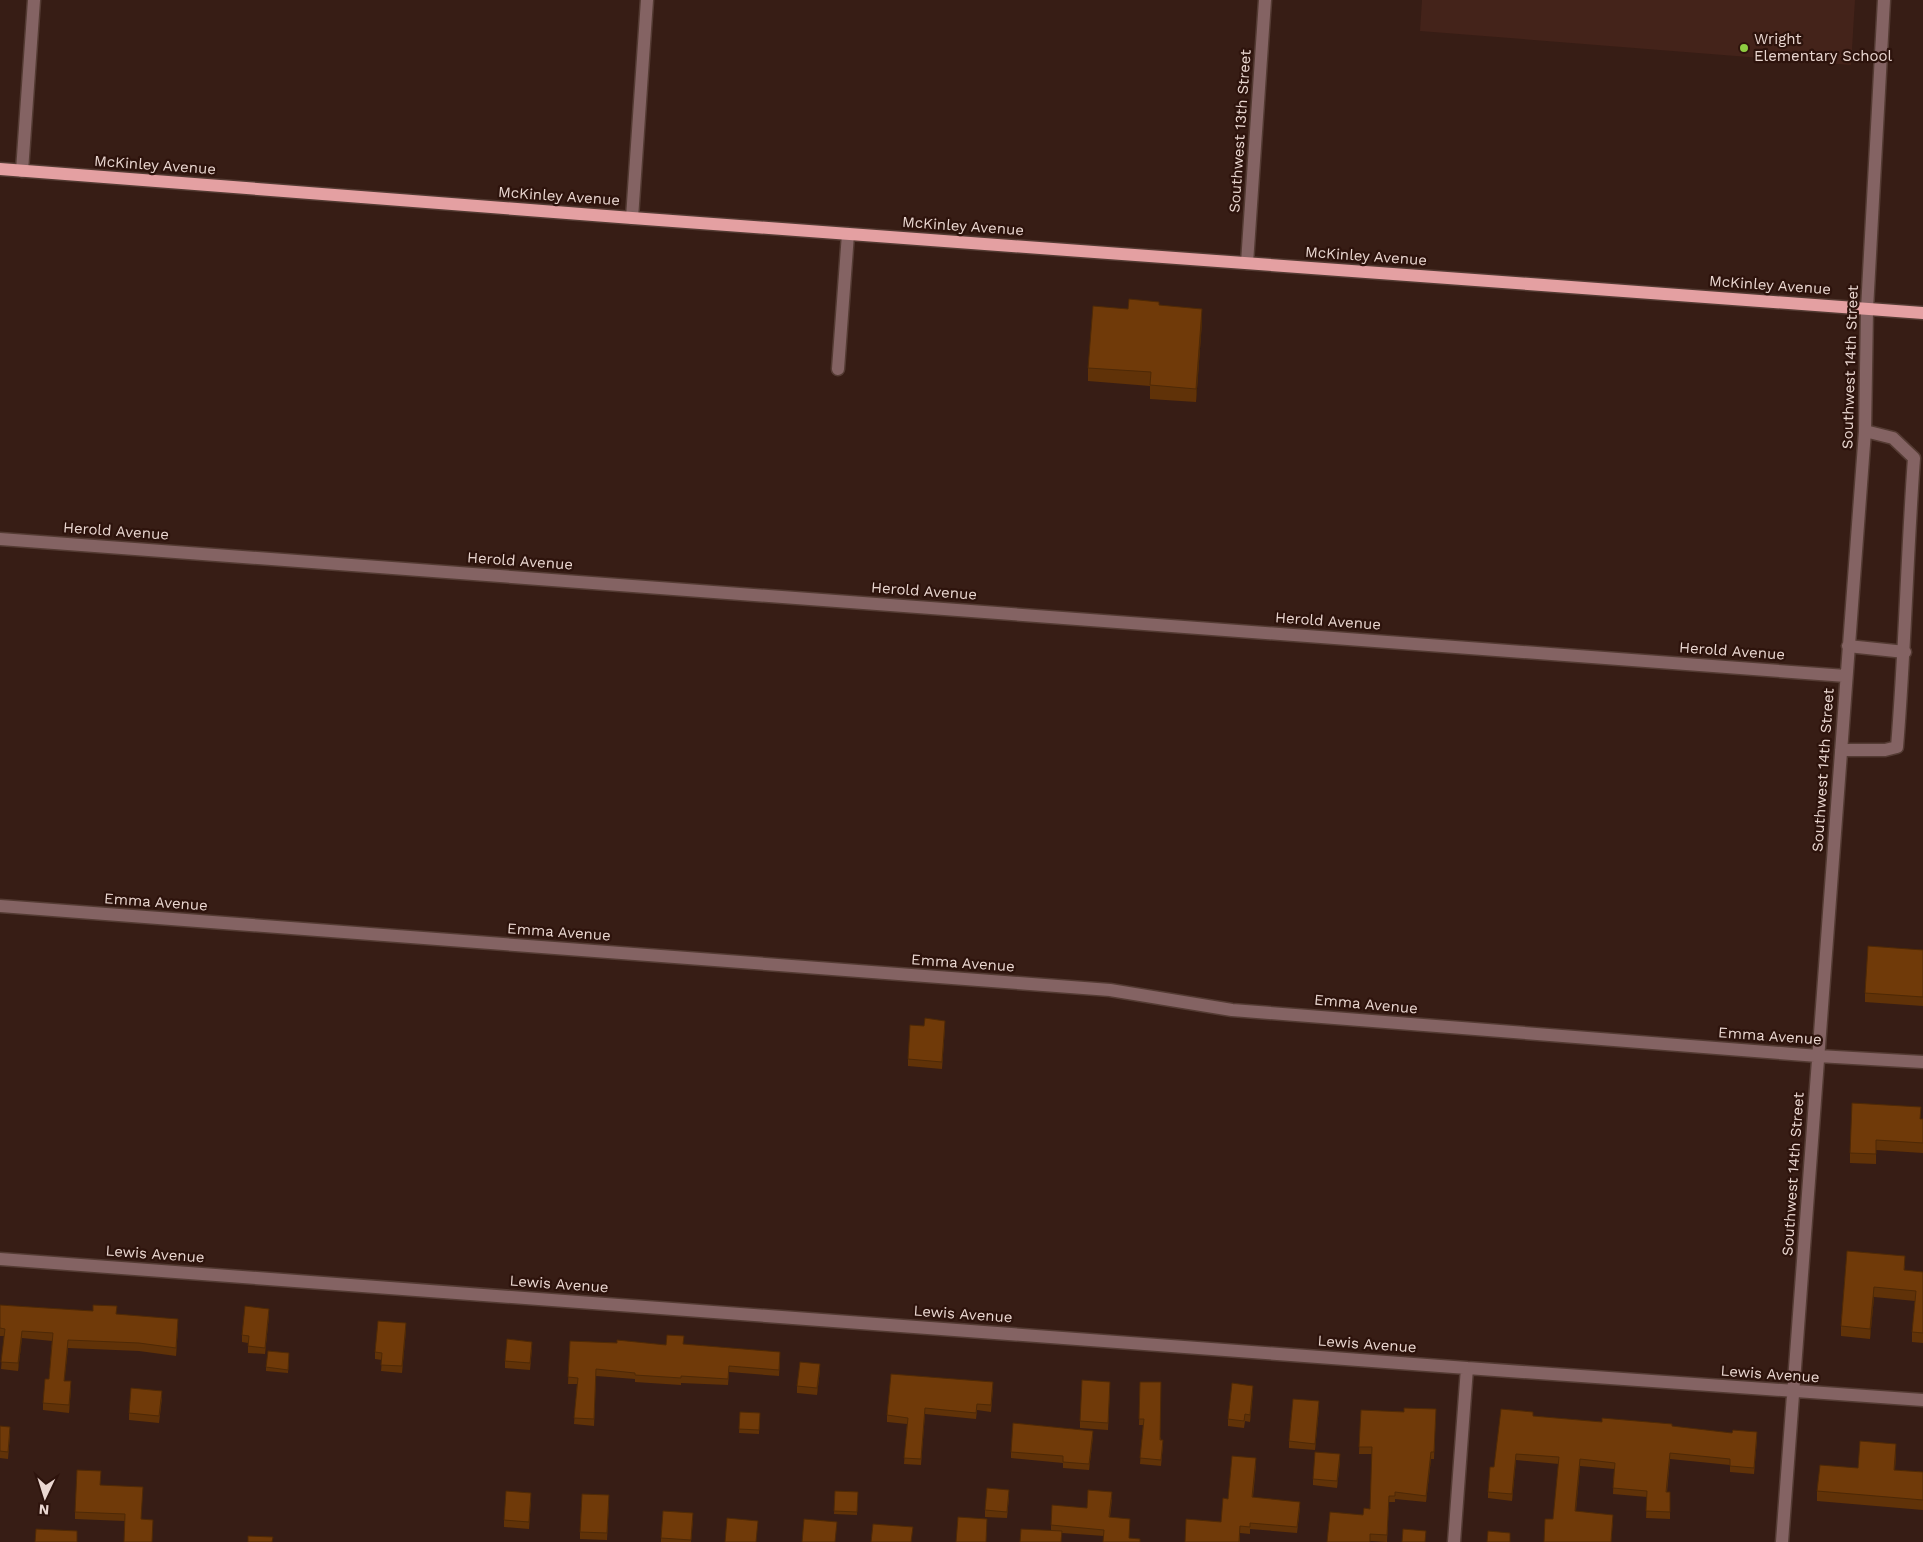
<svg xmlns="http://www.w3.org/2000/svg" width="1923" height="1542" viewBox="0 0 1923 1542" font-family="'Work Sans',sans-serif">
<rect width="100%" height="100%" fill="#371d15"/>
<!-- built -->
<path fill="#44231a" d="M 1422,0 L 1855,0 L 1851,65 L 1420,31 Z"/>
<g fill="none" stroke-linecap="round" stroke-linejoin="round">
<defs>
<path id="minor" d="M 22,171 L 34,0
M 632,218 L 647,0
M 1247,263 L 1265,0
M 838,369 L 848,234
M 0,539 L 1846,676
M 1848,646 L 1905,652
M 1841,750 L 1885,750 L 1897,747 C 1905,651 1907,554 1914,458 L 1893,438 L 1865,431
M 0,906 L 1110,990 L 1232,1010 L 1818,1056 L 1923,1062
M 0,1259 L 1467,1368 L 1923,1400
M 1454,1542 L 1467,1368
M 1782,1542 L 1865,431 L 1867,309 L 1884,0"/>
<path id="major" d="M 0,169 L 632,218 L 1923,313"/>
</defs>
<!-- minor casing -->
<use href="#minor" stroke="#543b33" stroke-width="15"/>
<!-- major casing -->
<use href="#major" stroke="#543b33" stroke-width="15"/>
<!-- minor -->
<use href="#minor" stroke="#846363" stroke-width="12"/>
<!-- major -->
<use href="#major" stroke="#e4a0a2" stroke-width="12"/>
</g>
<!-- wall -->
<path fill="#603208" d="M 1159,305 L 1202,322 L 1196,402 L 1150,399 L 1150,386 L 1088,381 L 1088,368 Z
M 1923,950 L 1923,1006 L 1865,1002 L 1865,993 Z
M 945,1027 L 942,1069 L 908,1066 L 908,1059 Z
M 1920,1119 L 1923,1119 L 1923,1153 L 1876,1150 L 1876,1164 L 1850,1163 L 1850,1153 Z
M 1847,1251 L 1905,1266 L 1904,1270 L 1923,1272 L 1923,1343 L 1912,1342 L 1912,1332 L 1915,1301 L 1874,1297 L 1870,1339 L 1841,1336 L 1841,1326 Z
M 0,1305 L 117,1314 L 178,1327 L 176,1356 L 139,1351 L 68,1348 L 64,1381 L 71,1389 L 69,1413 L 43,1410 L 43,1403 L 49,1379 L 52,1341 L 22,1338 L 18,1371 L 1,1369 L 4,1336 L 0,1336 Z
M 269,1315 L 265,1354 L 248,1353 L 248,1343 L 242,1342 L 242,1335 Z
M 406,1330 L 402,1373 L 381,1371 L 382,1360 L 375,1359 L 375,1352 Z
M 570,1341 L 666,1345 L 780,1359 L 779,1376 L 729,1372 L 728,1385 L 681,1383 L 681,1385 L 635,1382 L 635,1379 L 596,1376 L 594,1426 L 574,1424 L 577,1384 L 568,1384 Z
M 532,1349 L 530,1370 L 505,1368 L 505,1361 Z
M 289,1356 L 288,1373 L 266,1371 L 266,1367 Z
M 820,1370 L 817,1395 L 797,1393 L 797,1386 Z
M 1140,1382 L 1163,1445 L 1161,1466 L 1140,1464 L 1143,1425 L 1139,1425 Z
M 1110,1388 L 1108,1430 L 1080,1428 L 1080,1421 Z
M 993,1389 L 991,1412 L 977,1410 L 976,1419 L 925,1414 L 921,1465 L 904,1464 L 907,1424 L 887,1422 L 887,1415 Z
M 1253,1392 L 1250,1422 L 1245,1421 L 1244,1428 L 1228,1426 L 1228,1419 Z
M 162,1398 L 159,1423 L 129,1420 L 129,1413 Z
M 1319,1408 L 1315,1450 L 1289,1448 L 1289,1441 Z
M 1436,1409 L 1434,1459 L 1431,1459 L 1426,1502 L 1395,1499 L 1395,1502 L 1389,1502 L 1387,1542 L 1370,1541 L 1370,1542 L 1327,1542 L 1363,1515 L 1370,1509 L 1372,1454 L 1359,1454 L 1361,1410 L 1404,1412 Z
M 740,1412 L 760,1413 L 759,1434 L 739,1433 Z
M 1533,1416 L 1602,1422 L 1672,1427 L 1757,1439 L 1754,1474 L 1730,1472 L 1730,1465 L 1670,1459 L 1667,1492 L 1670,1492 L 1670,1519 L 1646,1518 L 1647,1497 L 1613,1494 L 1614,1469 L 1580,1466 L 1576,1511 L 1613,1521 L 1611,1542 L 1544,1542 L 1553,1519 L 1559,1464 L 1516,1460 L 1512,1501 L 1488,1498 L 1488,1492 L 1494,1467 Z
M 0,1426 L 10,1434 L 8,1459 L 0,1458 Z
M 1093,1437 L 1089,1470 L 1063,1468 L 1063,1463 L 1011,1458 L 1011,1452 Z
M 1896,1454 L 1895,1470 L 1923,1472 L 1923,1510 L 1817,1501 L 1817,1491 L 1858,1468 Z
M 1340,1461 L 1337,1488 L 1313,1485 L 1313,1479 Z
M 1256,1465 L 1253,1497 L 1300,1508 L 1297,1533 L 1250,1529 L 1250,1534 L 1240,1533 L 1240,1542 L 1185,1542 L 1221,1522 L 1228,1499 Z
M 100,1485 L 142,1519 L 125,1521 L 75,1519 L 75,1512 Z
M 835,1491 L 858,1492 L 857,1515 L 834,1514 Z
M 1009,1497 L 1007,1518 L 985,1517 L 985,1510 Z
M 1112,1499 L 1110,1517 L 1130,1526 L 1104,1536 L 1062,1533 L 1051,1530 L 1051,1525 L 1087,1508 Z
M 531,1500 L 529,1529 L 504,1527 L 504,1520 Z
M 609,1502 L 607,1540 L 580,1539 L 580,1532 Z
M 693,1520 L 691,1542 L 661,1542 L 661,1538 Z"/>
<!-- shaded-wall -->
<path fill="#4e2906" d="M 1202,309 L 1202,322 L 1196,402 L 1196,389 Z
M 1874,1287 L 1874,1297 L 1870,1339 L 1870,1329 Z
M 269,1309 L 269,1315 L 265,1354 L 265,1348 Z
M 178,1319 L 178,1327 L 176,1356 L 176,1348 Z
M 406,1323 L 406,1330 L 402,1373 L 402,1366 Z
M 22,1331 L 22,1338 L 18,1371 L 18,1363 Z
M 68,1340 L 68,1348 L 64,1388 L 64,1381 Z
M 820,1364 L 820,1370 L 817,1395 L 817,1388 Z
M 71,1381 L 71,1389 L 69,1413 L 69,1405 Z
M 1253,1386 L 1253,1392 L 1250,1422 L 1250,1415 Z
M 1319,1401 L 1319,1408 L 1315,1450 L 1315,1444 Z
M 1093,1431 L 1093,1437 L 1089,1470 L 1089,1464 Z
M 1896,1444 L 1896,1454 L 1894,1480 L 1894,1470 Z
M 1431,1452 L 1431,1459 L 1426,1502 L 1426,1496 Z
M 1340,1454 L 1340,1461 L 1337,1488 L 1337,1481 Z
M 1516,1454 L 1516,1460 L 1512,1501 L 1512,1494 Z
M 1580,1459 L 1580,1466 L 1575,1518 L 1575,1511 Z"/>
<!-- building -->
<path fill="#703a09" stroke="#4e2906" d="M 1129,299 L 1159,302 L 1159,305 L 1202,309 L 1196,389 L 1150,385 L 1151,372 L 1088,368 L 1093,306 L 1128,309 Z
M 1868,946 L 1923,950 L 1923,997 L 1865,993 Z
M 925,1018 L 945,1021 L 942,1062 L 908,1059 L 910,1025 L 924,1026 Z
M 1852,1103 L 1921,1107 L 1920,1119 L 1923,1119 L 1923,1143 L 1876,1140 L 1876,1154 L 1850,1153 Z
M 1847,1251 L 1905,1256 L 1904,1270 L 1923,1272 L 1923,1333 L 1912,1332 L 1916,1291 L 1874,1287 L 1870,1329 L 1841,1326 Z
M 0,1305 L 93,1311 L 93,1305 L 117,1306 L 116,1314 L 178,1319 L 176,1348 L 139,1343 L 68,1340 L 64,1381 L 71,1381 L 69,1405 L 43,1403 L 45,1379 L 49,1379 L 53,1333 L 22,1331 L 18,1363 L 1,1362 L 5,1329 L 0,1328 Z
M 245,1306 L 269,1309 L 265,1348 L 248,1346 L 249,1336 L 242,1335 Z
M 378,1321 L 406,1323 L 402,1366 L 381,1365 L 382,1353 L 375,1352 Z
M 667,1335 L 684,1336 L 683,1344 L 780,1352 L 779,1370 L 729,1366 L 728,1379 L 681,1376 L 681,1378 L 635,1375 L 635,1373 L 596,1369 L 594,1419 L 574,1418 L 578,1378 L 568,1377 L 570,1341 L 617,1343 L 617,1340 L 666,1345 Z
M 507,1339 L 532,1342 L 530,1363 L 505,1361 Z
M 268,1351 L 289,1353 L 288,1370 L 266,1367 Z
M 800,1362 L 820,1364 L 817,1388 L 797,1386 Z
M 891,1374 L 993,1382 L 991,1405 L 977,1404 L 976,1413 L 925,1408 L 921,1459 L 904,1458 L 908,1418 L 887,1415 Z
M 1082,1380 L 1110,1382 L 1108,1423 L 1080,1421 Z
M 1140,1382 L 1161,1382 L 1160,1440 L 1163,1440 L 1161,1460 L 1140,1458 L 1144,1419 L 1139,1419 Z
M 1232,1383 L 1253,1386 L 1250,1415 L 1245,1414 L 1244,1421 L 1228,1419 Z
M 131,1388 L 162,1391 L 159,1416 L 129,1413 Z
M 1293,1399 L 1319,1401 L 1315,1444 L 1289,1441 Z
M 1404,1408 L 1436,1409 L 1434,1452 L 1431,1452 L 1426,1496 L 1395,1492 L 1395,1496 L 1389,1496 L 1387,1535 L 1370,1534 L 1370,1542 L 1327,1542 L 1330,1512 L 1363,1515 L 1364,1508 L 1370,1509 L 1372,1447 L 1359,1447 L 1361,1410 L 1404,1412 Z
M 1501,1409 L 1533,1412 L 1533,1416 L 1602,1422 L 1602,1418 L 1672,1424 L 1672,1426 L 1732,1433 L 1733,1430 L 1757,1432 L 1754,1468 L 1730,1466 L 1730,1459 L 1670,1453 L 1666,1492 L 1670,1492 L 1670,1512 L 1646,1511 L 1647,1491 L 1613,1488 L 1615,1463 L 1580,1459 L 1575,1511 L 1613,1515 L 1611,1542 L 1544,1542 L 1545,1519 L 1553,1519 L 1559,1457 L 1516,1454 L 1512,1494 L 1488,1492 L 1490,1467 L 1494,1467 Z
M 740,1412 L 760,1413 L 759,1430 L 739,1429 Z
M 1013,1423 L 1093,1431 L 1089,1464 L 1063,1462 L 1063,1456 L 1011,1452 Z
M 0,1426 L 10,1427 L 8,1452 L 0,1451 Z
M 1860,1441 L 1896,1444 L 1894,1470 L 1923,1472 L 1923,1500 L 1817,1491 L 1820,1465 L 1858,1468 Z
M 1315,1452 L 1340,1454 L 1337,1481 L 1313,1479 Z
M 1232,1456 L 1256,1458 L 1252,1497 L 1300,1502 L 1297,1527 L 1250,1523 L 1250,1527 L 1240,1526 L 1239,1542 L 1185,1542 L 1186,1519 L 1221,1522 L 1223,1498 L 1228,1499 Z
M 77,1470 L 101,1471 L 100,1485 L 143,1487 L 141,1519 L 153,1520 L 152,1542 L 124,1542 L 125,1514 L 75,1512 Z
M 987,1488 L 1009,1490 L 1007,1512 L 985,1510 Z
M 1088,1490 L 1112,1492 L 1109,1517 L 1130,1519 L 1129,1538 L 1140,1539 L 1140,1542 L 1103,1542 L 1104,1530 L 1051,1525 L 1052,1505 L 1087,1508 Z
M 506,1491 L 531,1493 L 529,1522 L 504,1520 Z
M 835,1491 L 858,1492 L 857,1512 L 834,1511 Z
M 582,1494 L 609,1495 L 607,1533 L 580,1532 Z
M 663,1511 L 693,1513 L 691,1540 L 661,1538 Z
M 958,1517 L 987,1519 L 986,1542 L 956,1542 Z
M 727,1518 L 758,1521 L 756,1542 L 725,1542 Z
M 804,1519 L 837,1522 L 835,1542 L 802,1542 Z
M 873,1524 L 913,1527 L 911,1542 L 871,1542 Z
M 36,1529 L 77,1531 L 77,1542 L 35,1542 Z
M 1021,1529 L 1062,1531 L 1061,1542 L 1020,1542 Z
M 1403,1529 L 1426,1531 L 1425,1542 L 1402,1542 Z
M 1488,1531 L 1510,1533 L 1510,1542 L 1487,1542 Z
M 248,1536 L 273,1537 L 272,1542 L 248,1542 Z"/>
<!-- markers -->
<circle fill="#8fcd42" stroke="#2d130c" stroke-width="2" cx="1744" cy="48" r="5"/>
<g text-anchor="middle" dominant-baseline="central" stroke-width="4.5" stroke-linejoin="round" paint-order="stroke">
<!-- poi labels -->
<g font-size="15" fill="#ead7d1" stroke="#2d130c" text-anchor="start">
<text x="1754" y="39">Wright<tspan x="1754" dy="17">Elementary School</tspan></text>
</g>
<!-- street labels -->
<g font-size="15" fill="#ead7d1" stroke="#2d130c">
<text transform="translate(1240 131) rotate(-86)">Southwest 13th Street</text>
<text transform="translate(155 165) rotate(4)">McKinley Avenue</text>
<text transform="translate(559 196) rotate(4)">McKinley Avenue</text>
<text transform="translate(963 226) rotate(4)">McKinley Avenue</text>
<text transform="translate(1366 256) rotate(4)">McKinley Avenue</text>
<text transform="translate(1770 285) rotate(4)">McKinley Avenue</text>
<text transform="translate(1850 367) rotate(-88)">Southwest 14th Street</text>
<text transform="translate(116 531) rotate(4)">Herold Avenue</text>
<text transform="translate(520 561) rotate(4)">Herold Avenue</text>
<text transform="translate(924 591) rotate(4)">Herold Avenue</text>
<text transform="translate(1328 621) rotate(4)">Herold Avenue</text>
<text transform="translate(1732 651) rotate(4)">Herold Avenue</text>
<text transform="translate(1823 770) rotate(-86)">Southwest 14th Street</text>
<text transform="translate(156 902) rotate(4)">Emma Avenue</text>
<text transform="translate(559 932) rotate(4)">Emma Avenue</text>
<text transform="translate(963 963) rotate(4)">Emma Avenue</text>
<text transform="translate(1366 1004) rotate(5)">Emma Avenue</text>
<text transform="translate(1770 1036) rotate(4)">Emma Avenue</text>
<text transform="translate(1793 1174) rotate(-86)">Southwest 14th Street</text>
<text transform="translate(155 1254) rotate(4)">Lewis Avenue</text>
<text transform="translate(559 1284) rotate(4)">Lewis Avenue</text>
<text transform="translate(963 1314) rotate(4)">Lewis Avenue</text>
<text transform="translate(1367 1344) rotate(4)">Lewis Avenue</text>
<text transform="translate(1770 1374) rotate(4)">Lewis Avenue</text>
</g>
</g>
<!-- north arrow -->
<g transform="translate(45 1497) rotate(184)" stroke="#2d130c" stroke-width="4" paint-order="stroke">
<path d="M0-4L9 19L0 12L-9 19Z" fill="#ead7d1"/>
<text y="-8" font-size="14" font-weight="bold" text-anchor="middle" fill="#ead7d1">N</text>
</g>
</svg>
